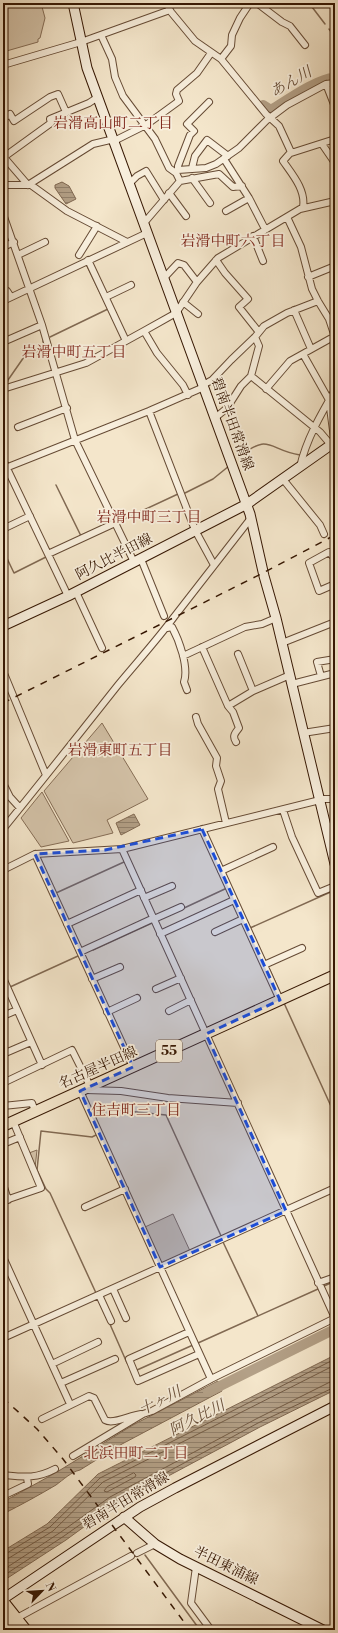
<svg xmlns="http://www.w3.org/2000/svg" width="338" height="1633" viewBox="0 0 338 1633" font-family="'Libre Bodoni','Noto Serif JP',serif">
<defs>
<pattern id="park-crowns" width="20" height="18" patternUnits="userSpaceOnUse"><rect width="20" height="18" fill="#d4c3a9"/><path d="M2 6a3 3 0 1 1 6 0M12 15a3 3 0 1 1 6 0" fill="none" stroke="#b7a790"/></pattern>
<pattern id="water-rules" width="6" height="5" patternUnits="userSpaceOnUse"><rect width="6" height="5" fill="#b3a087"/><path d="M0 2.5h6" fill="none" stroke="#92816c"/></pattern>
</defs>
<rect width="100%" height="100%" fill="#f4e6cb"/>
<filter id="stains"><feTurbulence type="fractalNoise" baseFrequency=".005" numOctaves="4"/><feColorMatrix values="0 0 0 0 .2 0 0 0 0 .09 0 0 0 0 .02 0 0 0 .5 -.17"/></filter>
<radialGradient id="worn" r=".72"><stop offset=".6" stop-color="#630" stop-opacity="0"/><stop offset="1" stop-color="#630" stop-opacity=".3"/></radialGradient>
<!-- park -->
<path fill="url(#park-crowns)" stroke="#856d56" d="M 37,1150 L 35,1168 L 29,1153 Z"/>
<!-- pitch -->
<path fill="#d4c3a9" stroke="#856d56" d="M 3,3 L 41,3 L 45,18 L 40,38 L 38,39 L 38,42 L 3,52 Z
M 102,723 L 148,799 L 107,820 L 113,833 L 73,843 L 44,791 Z
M 42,792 L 69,841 L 41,847 L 21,818 Z
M 173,1214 L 190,1251 L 164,1263 L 161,1262 L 145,1227 Z"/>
<!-- water -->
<path fill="url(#water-rules)" stroke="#816952" d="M 62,182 L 69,186 L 76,199 L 66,204 L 55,188 L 55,185 Z
M 134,814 L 140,825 L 121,835 L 116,823 Z
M 335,1355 L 335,1390 L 260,1427 L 114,1505 L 66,1540 L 3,1581 L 3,1551 L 47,1524 L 98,1474 Z
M 218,1381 L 222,1391 L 122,1444 L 80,1470 C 71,1472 63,1480 56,1485 C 39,1495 21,1505 3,1514 L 3,1502 L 57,1472 L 133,1425 Z"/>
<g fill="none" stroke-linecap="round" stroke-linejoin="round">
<!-- shore -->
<path stroke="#745c45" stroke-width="1" d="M 134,1473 L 136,1475 L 135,1477 L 107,1492 L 104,1491 L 107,1487 Z
M 3,1554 L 7,1553 L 50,1527 L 100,1478 L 335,1359
M 3,1559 L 9,1558 L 53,1531 L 103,1482 L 335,1365
M 3,1570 L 61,1532 L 110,1497 L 256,1419 L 330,1382 L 335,1381
M 3,1576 L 64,1536 L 112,1502 L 258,1423 L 335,1387"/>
<!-- stream -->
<path stroke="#816952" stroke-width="1.5" d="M 309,3 L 325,24
M 329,29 L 335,37
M 50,337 L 108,309 L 87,266
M 5,386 L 7,384 L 8,380 L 24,357 L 45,348 L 43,341
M 239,457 C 270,432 268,450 300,455
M 56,485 L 81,536
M 185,493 L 213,479 L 229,466
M 118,522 L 178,494
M 3,550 L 14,573 L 46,557
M 56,893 L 124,862
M 182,909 L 227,888
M 250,928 L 335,890
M 93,950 L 152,923
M 261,952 L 265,961
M 268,966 L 281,995
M 10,987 L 78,956
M 3,990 L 4,990
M 284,1003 L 335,1115
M 107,1109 L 166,1115 L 222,1238
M 96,1135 L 92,1137 L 41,1131 L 37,1170 L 46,1189 L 50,1193 L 96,1293
M 223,1242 L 258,1316
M 324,1286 L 335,1281
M 109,1322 L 127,1363
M 198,1343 L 318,1289
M 137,1370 L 193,1345
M 145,1555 L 200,1630"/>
<!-- river -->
<path stroke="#b3a087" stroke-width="10" d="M 263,105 L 271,110 C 284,102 321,76 335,78
M 208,1392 L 335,1329"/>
<defs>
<path id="minor" d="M 166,3 L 171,12 L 195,41 L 221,59 L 266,114 L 279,126 L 291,152 L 283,161 C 292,174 306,190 303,207
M 257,3 L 282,22 L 290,26 L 305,45
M 101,35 L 112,59 L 115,77 L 123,96 L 155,139 L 169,168 L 176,173
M 221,59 L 231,46 L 232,35 L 240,18 L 250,3
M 3,65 L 81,42 L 170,10
M 326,84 L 335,107
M 3,119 L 10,114 L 14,121 L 50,97 L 58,94 L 66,112
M 322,144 L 335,163
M 291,153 L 335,139
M 3,156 L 28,185
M 4,157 L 51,123 L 50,119 L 89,103 L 98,97
M 224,159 L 249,198 L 265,229
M 192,168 L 195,156 L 207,140 L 228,156
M 178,170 L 178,166 L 190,135 L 194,131 L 187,124 L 209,102
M 192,178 L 210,203
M 180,181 L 219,174 L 233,187 L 242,186
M 130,183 L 137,176 L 146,171 L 164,200
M 3,185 L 31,185 L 67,211 L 127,242
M 28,185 L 93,144 L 110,140 L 114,141 L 146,125 L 179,101 L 176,94 L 177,90 L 197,73 L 211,53
M 169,193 L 186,216
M 226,211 L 249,198
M 3,214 L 42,325 L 75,440 L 134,562
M 287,217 L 301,247 L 312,289 L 318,301 L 329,319 L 335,337
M 144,223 L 180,181 L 176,173 L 178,170 L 206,168 L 216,164 L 239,148 L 267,120 L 287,105 L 326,84 L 335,83
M 253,236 L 263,261
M 3,247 L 14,242
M 18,255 L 45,242
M 79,255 L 97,226
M 88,260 L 126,341
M 216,260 L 225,273 L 248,299 L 239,307 L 258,331
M 308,277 L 335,266
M 163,279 L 178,263 L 184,265 L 197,282
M 3,290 L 7,291 L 11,297
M 106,297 L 131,285
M 3,301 L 147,233
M 183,302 L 198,314
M 294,310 L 311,349
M 144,331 L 157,353 L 183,385 L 188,395
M 3,342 L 42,325
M 303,354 L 329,400 L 335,446
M 251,376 L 320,432 L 331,445
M 203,385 L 212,380 L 231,360 L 255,337 L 264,326 L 287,313 L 318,301
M 3,389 L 86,363 L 144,331 L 176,313 L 197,282 L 218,258 L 300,209 L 335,201
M 266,389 L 290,361 L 335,336
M 149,411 L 195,530 L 214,565
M 215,418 L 227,408 L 241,386 L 251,376 L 259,346 L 255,337
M 18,427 L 67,408
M 3,460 L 68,596
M 300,467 C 306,440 321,414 335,390
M 3,469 L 149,411 L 204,387
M 282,478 L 320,525 L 324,534
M 3,529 L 30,516
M 48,554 L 115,523
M 141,559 L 164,616
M 335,559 L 329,552 L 309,563 L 319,591 L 335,584
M 76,592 L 102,648
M 167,628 L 172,627 C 179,640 189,667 184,682 L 187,690
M 282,643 L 335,622
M 202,647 L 228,706 L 233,712 L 239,728 C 235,733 232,736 236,742
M 238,654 L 253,691
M 183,656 L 245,627 L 262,624 L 276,618
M 3,671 L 46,775
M 321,676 L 317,662 L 335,659
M 292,684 L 335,673
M 228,706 L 253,691 L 290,675
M 196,717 L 198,724 L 217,758 L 216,766 L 221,781 L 218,789 L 226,823
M 303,733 L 335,728
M 3,783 L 10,797 L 20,808
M 283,810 L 292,837 L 318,893 L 335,886
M 3,829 C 42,781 80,733 118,685 C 137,662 157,640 174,617 L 251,518
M 202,829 L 280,1000
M 122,849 L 335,1318
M 35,854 L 133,1067
M 3,870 L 35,854 L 122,849 L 324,799 L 335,799
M 221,871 L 273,847
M 144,898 L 172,886
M 154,919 L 181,907
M 67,924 L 141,890
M 215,932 L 243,919
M 160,934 L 234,900
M 80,952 L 154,918
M 264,965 L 302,948
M 3,978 L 42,1065
M 92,979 L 120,967
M 156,989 L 181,978
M 169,1011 L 191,1000
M 107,1012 L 137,998
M 3,1016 L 17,1010
M 3,1054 L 31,1042
M 3,1083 L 72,1050 L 90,1086
M 86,1090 L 121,1091 L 168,1098 L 238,1103
M 80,1091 L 211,1379
M 3,1106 L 32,1103 L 35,1111
M 3,1144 L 20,1137
M 3,1184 L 8,1200
M 3,1201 L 41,1188 L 13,1121
M 85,1207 L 125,1189
M 3,1257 L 70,1404
M 318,1283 L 335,1277
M 113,1289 L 126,1318
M 99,1295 L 111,1321
M 189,1332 L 129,1359 L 138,1381 L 199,1354
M 3,1338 L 335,1188
M 52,1364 L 98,1342
M 61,1383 L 115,1359
M 42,1419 L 89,1396 L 94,1398 L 105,1420 C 113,1425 130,1415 141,1414
M 73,1456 L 143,1414 L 152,1411 L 211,1379 L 335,1318
M 3,1475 C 24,1477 36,1479 55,1469
M 3,1496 L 28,1484 L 27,1478
M 137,1553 L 155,1544
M 196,1567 L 191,1603 L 211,1630
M 17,1618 L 131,1556"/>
<path id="secondary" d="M 73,3 L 87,68 L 250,514 L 264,576 L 276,618 L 335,864
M 3,626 L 68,596 L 247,504 L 335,442
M 124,1517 L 155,1544 L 180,1559 L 323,1630
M 3,1599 L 140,1507 L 175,1488 L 335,1406"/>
<path id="primary" d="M 3,1126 L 335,975"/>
<path id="trunk" d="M 3,1601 L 26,1630
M 3,1614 L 15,1630"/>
</defs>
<!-- minor casing -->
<use href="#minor" stroke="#664b35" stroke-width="8"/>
<!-- secondary casing -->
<use href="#secondary" stroke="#361703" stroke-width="11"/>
<!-- primary casing -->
<use href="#primary" stroke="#361703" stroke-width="12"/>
<!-- trunk casing -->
<use href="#trunk" stroke="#361703" stroke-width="12"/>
<!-- minor -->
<use href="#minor" stroke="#f8efdd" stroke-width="6"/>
<!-- secondary -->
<use href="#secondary" stroke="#f8efdd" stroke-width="9"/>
<!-- primary -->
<use href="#primary" stroke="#f4e6cb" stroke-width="10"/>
<!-- trunk -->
<use href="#trunk" stroke="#f4e6cb" stroke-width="10"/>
<!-- rail -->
<path stroke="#361703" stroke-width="1.5" stroke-dasharray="7 7" stroke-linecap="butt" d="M 3,703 L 263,573 L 335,535
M 3,1398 L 37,1429 L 63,1459 L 190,1630"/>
</g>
<!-- marked area -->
<path fill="#1d4ed8" fill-opacity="0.2" stroke="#1d4ed8" stroke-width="3" stroke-dasharray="8 5" stroke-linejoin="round" d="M 202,829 L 280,1000 L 206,1034 L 286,1211 L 160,1267 L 80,1091 L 133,1067 L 35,854 L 105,850 Z"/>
<g text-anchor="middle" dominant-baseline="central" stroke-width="3.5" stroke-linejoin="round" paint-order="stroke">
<!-- shield labels -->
<rect fill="#f8efdd" stroke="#705844" stroke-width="1" x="156" y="1040" width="26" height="22" rx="3"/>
<g font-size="13" font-weight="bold" fill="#361703">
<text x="169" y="1051">55</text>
</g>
<!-- street labels -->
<g font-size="14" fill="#361703" stroke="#f8efdd">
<text transform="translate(232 424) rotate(70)">碧南半田常滑線</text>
<text transform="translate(114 557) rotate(-27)">阿久比半田線</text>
<text transform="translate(98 1068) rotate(-24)">名古屋半田線</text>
<text transform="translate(126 1501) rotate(-31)">碧南半田常滑線</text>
<text transform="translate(226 1566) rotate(26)">半田東浦線</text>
</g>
<!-- water labels -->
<g font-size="15" font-style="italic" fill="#684e38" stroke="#f8efdd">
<text transform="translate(291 82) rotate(-30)">あん川</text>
<text transform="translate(160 1401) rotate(-27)">十ヶ川</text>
<text transform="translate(197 1418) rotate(-27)">阿久比川</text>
</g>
<!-- neighbourhood labels -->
<g font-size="15" fill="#7a1f14" stroke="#f8efdd">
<text x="113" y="123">岩滑高山町二丁目</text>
<text x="233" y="241">岩滑中町六丁目</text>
<text x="74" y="352">岩滑中町五丁目</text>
<text x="149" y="517">岩滑中町三丁目</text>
<text x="120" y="750">岩滑東町五丁目</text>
<text x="136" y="1110">住吉町三丁目</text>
<text x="136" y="1453">北浜田町二丁目</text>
</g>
</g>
<!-- margin -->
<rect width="338" height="1633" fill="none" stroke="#f4e6cb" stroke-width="16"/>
<rect x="4" y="4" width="330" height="1625" fill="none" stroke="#361703" stroke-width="2"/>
<rect x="8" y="8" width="322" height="1617" fill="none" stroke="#361703"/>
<!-- north arrow -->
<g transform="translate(42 1591) rotate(65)" stroke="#f8efdd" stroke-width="3" paint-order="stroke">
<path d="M0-3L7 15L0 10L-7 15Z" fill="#361703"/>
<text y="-6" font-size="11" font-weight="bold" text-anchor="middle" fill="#361703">N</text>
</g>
<rect width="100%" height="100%" filter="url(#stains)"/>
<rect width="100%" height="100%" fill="url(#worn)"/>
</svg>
